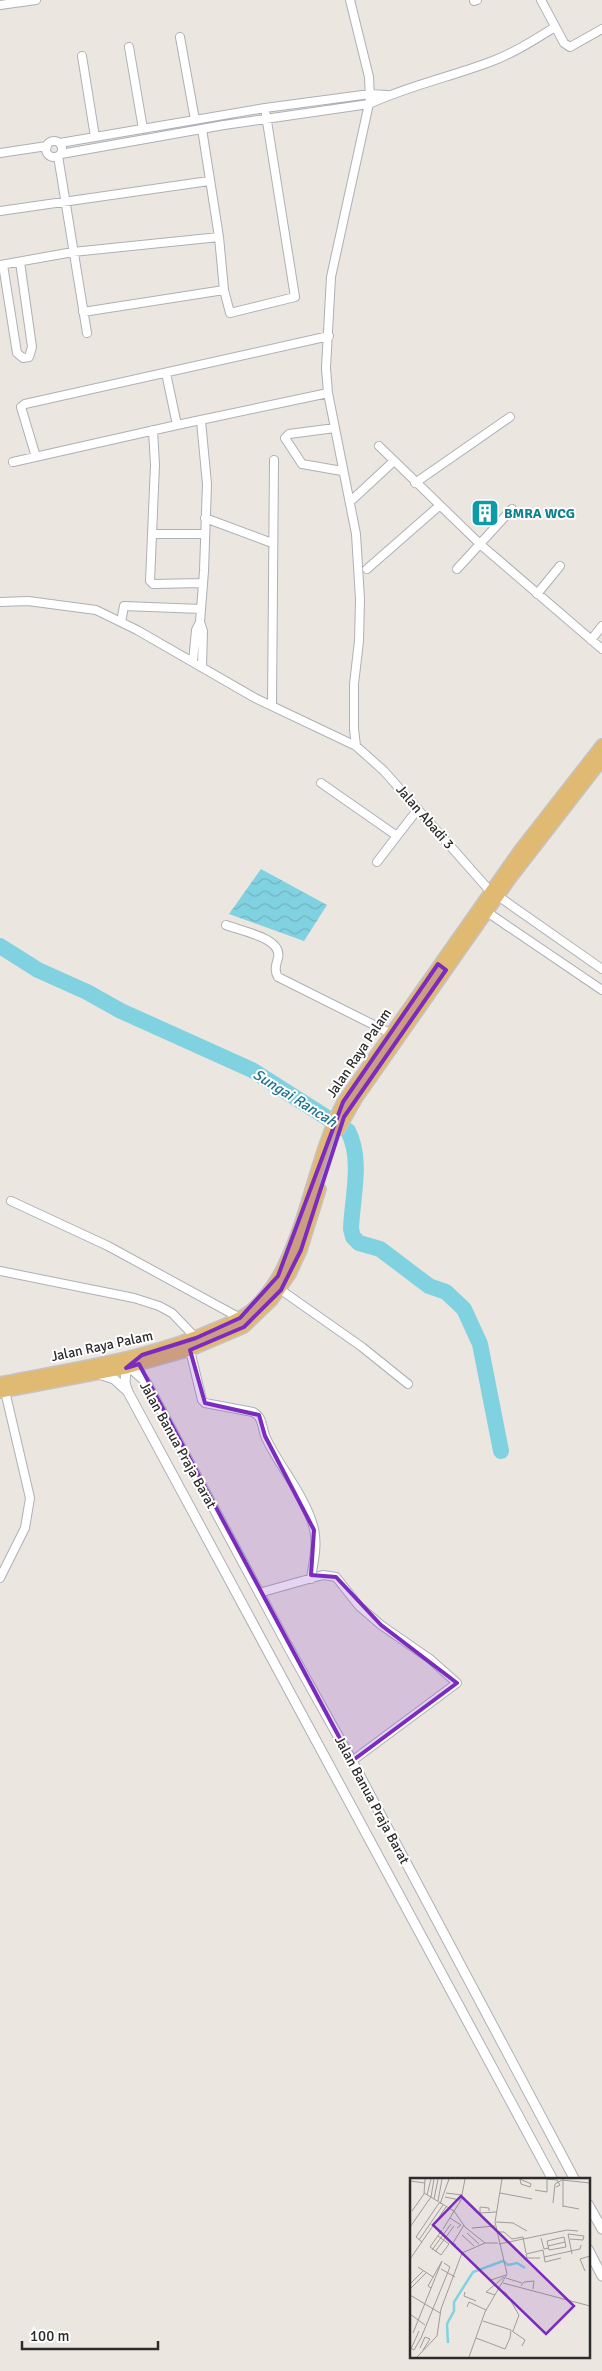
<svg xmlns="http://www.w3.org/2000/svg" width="602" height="2371" viewBox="0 0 602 2371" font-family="Signika,sans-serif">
<defs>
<pattern id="water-waves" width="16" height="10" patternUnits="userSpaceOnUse" patternTransform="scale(1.25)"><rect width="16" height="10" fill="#81d2e1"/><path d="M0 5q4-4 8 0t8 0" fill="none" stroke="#70b4c1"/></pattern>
</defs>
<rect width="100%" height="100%" fill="#ece6e1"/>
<!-- water -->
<path fill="url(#water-waves)" d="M 261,869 L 327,905 L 304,941 L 229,914 Z"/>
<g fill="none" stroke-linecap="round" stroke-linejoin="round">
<!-- river -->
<path stroke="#81d2e1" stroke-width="16" d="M 0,946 L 38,970 L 87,992 L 121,1011 L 252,1070 L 348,1131 C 363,1159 352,1199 351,1229 L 353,1237 L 359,1243 L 380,1249 L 429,1286 L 446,1292 L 464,1309 L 480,1344 L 501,1451"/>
<defs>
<path id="minor" d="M 350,0 L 369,77 L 370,99 L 331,277 L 326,368 L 328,393 L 356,534 L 360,599 L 359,641 L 354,684 L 354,729 L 356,746
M 541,0 L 564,43 L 570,47 L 602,29
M 474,1 L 477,0
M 0,5 L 36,0
M 180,37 L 195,120
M 129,47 L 143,129
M 82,56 L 95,137
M46 149a8 8 0 1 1 16 0a8 8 0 1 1-16 0Z
M 60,143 L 265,108 L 370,94 L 387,95
M 0,153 L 47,146
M 61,154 L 224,125 L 369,104 C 408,86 450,77 490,62 C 514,53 534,40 555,27
M 58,156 L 87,333
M 0,211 L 209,181
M 0,265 L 73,252 L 219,237
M 3,265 L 17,353 L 23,358 L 29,357 L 32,347 L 20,262
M 224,290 L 230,313 L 295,297 L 266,115
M 83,312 L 224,290 L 219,237 L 202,129
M 177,425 L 328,393
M 335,428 L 289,434 L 285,438 L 302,464 L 342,471
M 153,430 L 155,465 L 150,581 L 153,584 L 202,583
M 379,446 L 481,545 L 602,649
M 36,457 L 21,407 L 25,404 L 329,336
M 13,462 L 177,425 L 166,373
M 415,483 L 510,417
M 353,499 L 394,461
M 205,518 L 272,543
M 152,534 L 205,534
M 367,569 L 439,506
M 457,569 L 512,509
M 537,594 L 560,566
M 0,602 L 28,601 L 96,610 L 137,630 L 255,698 L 356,746 L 384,771 L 490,891
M 121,622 L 124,606 L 201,609
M 200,622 L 203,631 L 202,667
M 591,640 L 602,626
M 193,662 L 196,630 L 200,622 L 204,571 L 207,484 L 201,421
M 272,706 L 274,460
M 321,783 L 397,836 L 418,809
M 377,862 L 397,836
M 498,896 L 602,969
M 487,912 L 602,990
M 226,925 C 241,931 283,938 278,958 C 276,965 274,971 278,977 L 390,1033
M 11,1201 L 108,1246 L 240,1318
M 0,1271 L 134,1298 L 159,1306 L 172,1313 L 196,1338
M 281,1290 L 362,1347 L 408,1384
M 190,1350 L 202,1400 L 205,1403 L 253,1412 C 264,1418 261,1427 266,1438 C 280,1468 306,1496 314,1529 C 318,1546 313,1563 311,1579
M 0,1578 L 25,1528 L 30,1498 L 5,1391
M 259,1593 L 323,1575 L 336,1577 L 359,1606 L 381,1625 L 430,1659 L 457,1683 L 352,1761"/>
<path id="tertiary" d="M 124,1367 L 134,1371 L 146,1382 L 290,1650 L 352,1761 L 575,2180
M 126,1368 L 125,1383 L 128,1392 L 553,2180
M 99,1374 L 114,1379 L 126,1390
M 588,2204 L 602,2229
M 588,2249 L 602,2276"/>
<path id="primary" d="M 339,1129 L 356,1099 L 510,879 L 602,760
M 0,1383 C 73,1368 148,1359 217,1328 C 228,1323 240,1319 250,1311 C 263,1300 277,1281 284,1265 C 309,1213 317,1153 343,1102 L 520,850 L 602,745
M 0,1392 L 126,1368 L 190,1350 L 244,1327 L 272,1300 L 290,1274 L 301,1250 L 320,1189"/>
</defs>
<!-- minor casing -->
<use href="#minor" stroke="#adb0b7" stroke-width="10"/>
<!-- tertiary casing -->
<use href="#tertiary" stroke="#adb0b7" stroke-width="11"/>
<!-- primary casing -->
<use href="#primary" stroke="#c4c4c4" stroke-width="14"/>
<!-- minor -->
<use href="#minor" stroke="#fff" stroke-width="8"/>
<!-- tertiary -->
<use href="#tertiary" stroke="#fff" stroke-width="9"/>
<!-- primary -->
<use href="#primary" stroke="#e0ba72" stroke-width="11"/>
</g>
<!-- marked area -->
<path fill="#7b2cbf" fill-opacity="0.2" stroke="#7b2cbf" stroke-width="4" stroke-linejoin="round" d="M 438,964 L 446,970 L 344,1117 L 301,1250 L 281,1290 L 244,1327 L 190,1350 L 205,1403 L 259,1415 L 265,1436 L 314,1530 L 311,1575 L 336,1577 L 381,1625 L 457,1683 L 352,1761 L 139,1364 L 126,1368 L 142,1355 L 196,1338 L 240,1318 L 278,1276 L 343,1102 Z"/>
<!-- icons -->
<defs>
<symbol id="building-square" viewBox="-11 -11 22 22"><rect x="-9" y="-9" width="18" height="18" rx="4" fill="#0f9aa8" stroke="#fff"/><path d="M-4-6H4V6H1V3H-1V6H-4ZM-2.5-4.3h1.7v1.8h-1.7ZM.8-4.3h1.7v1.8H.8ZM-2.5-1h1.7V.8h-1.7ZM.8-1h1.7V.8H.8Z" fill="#fff"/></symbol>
</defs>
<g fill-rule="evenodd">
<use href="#building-square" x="469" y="497" width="32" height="32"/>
</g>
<g text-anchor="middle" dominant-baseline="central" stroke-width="4" stroke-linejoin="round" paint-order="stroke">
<!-- culture labels -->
<g font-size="14" font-weight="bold" fill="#0d838f" stroke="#fff" text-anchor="start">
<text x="504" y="513">BMRA WCG</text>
</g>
<!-- street labels -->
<g font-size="14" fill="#2c2c2c" stroke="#fff">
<text transform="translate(425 817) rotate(49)">Jalan Abadi 3</text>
<text transform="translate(359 1053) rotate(-56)">Jalan Raya Palam</text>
<text transform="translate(102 1346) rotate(-12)">Jalan Raya Palam</text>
<text transform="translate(178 1445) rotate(61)">Jalan Banua Praja Barat</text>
<text transform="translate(372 1800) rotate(62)">Jalan Banua Praja Barat</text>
</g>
<!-- water labels -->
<g font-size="15" font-style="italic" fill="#1e748e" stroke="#fff">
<text transform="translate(295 1098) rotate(32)">Sungai Rancah</text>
</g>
</g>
<!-- overview -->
<g transform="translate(410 2178)">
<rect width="180" height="180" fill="#ece6e1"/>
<path fill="none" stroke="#81d2e1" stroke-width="2.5" d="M 38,165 L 37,146 L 44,133 L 44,124 L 63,94 L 93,83 L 98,87 L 107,85 L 115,90"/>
<path fill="none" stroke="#9f9c99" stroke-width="1" d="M 109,1 L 110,1 L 119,5 L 120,5 L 121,6 L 120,9 L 111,6 L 110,1M 137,1 L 147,2 L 150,7 L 146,9M 0,3 L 15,5M 125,12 L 137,14 L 137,1M 14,15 L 44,33 L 55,49 L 75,65M 36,15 L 52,17M 90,15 L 122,21M 17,17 L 21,1M 35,19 L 50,22M 24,21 L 28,1M 28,23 L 32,1M 143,25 L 145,6 L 152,2 L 180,5M 30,26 L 39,1M 153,28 L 169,31M 153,29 L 153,1M 2,33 L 14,16 L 15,1M 79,33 L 79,30 L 70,29 L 70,35 L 86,34M 40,40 L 51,47 L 47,50M 86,44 L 103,45 L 117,53M 0,49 L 21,19 L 24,1M 62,50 L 85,48M 33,51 L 51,22 L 55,1M 88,54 L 94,54 L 102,61 L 113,59 L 116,75M 57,55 L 69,66M 52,57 L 64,68M 28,58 L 39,66 L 31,77 L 20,69 L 32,52M 154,59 L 156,69 L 139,72 L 137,63 ZM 131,60 L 134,71 L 139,70M 160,61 L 173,62 L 174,58 L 158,56 L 162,76M 9,62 L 33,27M 12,64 L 6,59 L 29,25M 89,66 L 157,52 L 168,53M 46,67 L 43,65 L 54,47M 138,68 L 155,64M 22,72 L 41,46M 133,72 L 135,84 L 151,80M 25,74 L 44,48M 134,79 L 170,71 L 171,67M 130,80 L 117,80 L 116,76 L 133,72M 0,81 L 36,29M 8,89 L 23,99M 31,91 L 45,99M 175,93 L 170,81 L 180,78M 96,100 L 112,105M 81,102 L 96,97M 93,105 L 180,128M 0,106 L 13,93M 111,108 L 114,104 L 124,103 L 123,111M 21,110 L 18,108 L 32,83M 0,111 L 16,95M 89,111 L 96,115 L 109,137 L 103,153M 55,114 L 54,118 L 66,123M 0,117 L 30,135M 85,117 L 76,114 L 94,99M 57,129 L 59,124 L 76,132M 0,136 L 15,147M 102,153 L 115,162 L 112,168M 3,155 L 32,83M 66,160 L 95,171 L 100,160 L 101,152 L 73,143M 0,170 L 4,172 L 11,160 L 40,89 L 34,85M 10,170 L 15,159 L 20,161 L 13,172M 1,171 L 9,153M 7,179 L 27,158 L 31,131 L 52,75 L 75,65 L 88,65M 59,179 L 75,134 L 97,96 L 85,44 L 92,1"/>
<path fill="#7b2cbf" fill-opacity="0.15" stroke="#7b2cbf" stroke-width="2.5" d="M 51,18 L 164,128 L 136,156 L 23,47 Z"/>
<rect width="180" height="180" fill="none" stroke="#2c2c2c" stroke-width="2.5"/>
</g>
<!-- scale -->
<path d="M22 2341v8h136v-8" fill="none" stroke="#2c2c2c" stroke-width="2.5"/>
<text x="30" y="2341" font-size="15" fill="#2c2c2c" stroke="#ffffff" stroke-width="4" paint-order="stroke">100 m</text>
</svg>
